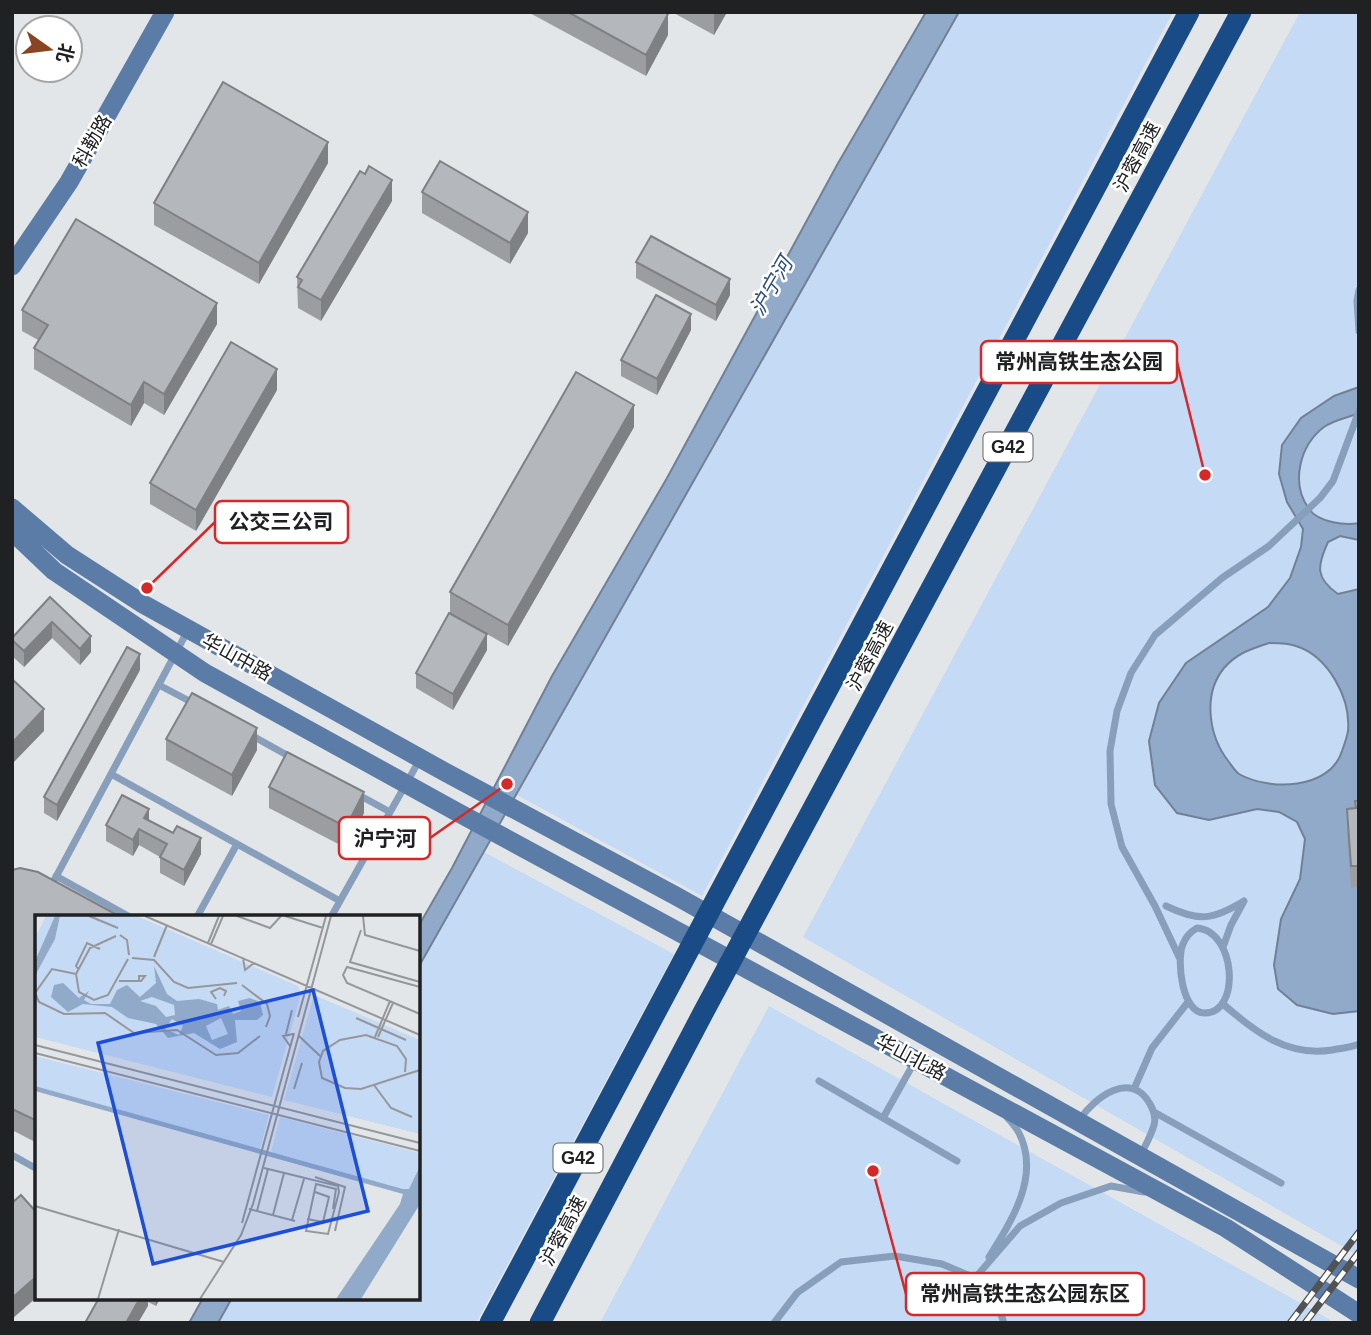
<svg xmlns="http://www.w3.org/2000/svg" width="1371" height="1335" viewBox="0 0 1371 1335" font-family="Arial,'Noto Sans SC',sans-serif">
<rect width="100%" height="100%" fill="#e3e6e9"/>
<!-- green -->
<path fill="#c5daf4" d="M 959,12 L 1173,12 L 702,896 L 517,795 Z
M 1300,12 L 1359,12 L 1359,1256 L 803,937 Z
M 484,852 L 674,954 L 476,1323 L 218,1323 L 232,1298 L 418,1298 L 418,968 Z
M 769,1006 L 1329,1319 L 1331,1323 L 600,1323 Z"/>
<!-- water -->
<path fill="#92aac9" stroke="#708197" stroke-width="2" fill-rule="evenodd" d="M 926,12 L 959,12 L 418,968 L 418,927 L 452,868 L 552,676 L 667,478 L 837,165 Z
M 1359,387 L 1359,416 L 1354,415 C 1345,418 1332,421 1324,427 C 1300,445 1290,483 1309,509 C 1318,522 1345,526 1359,523 L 1359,540 L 1340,536 L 1328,542 C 1317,566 1315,578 1338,594 L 1359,589 L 1359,1011 L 1333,1014 L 1297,1005 L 1278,989 L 1274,965 L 1281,919 L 1300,879 L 1305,839 L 1297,822 L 1279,812 L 1257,809 L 1209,820 L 1177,813 L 1155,785 L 1149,741 L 1159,703 L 1186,663 L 1268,607 L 1290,578 L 1301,547 L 1303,529 L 1287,502 L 1279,474 L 1282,445 L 1301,418 L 1334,396 ZM 1269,643 C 1278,643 1288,643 1296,646 C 1328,656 1351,698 1348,731 C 1347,738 1344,745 1342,751 C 1330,790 1269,791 1239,774 C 1235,771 1232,766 1229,762 C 1209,737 1202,695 1224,668 C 1237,653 1251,649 1269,643 Z
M 203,1298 L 232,1298 L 218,1323 L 189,1323 Z"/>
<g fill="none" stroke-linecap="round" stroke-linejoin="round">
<!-- lane -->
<path stroke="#889fbc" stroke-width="7" d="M 1359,290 L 1357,301 L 1359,331
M 159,685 L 193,703
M 249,734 L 294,759
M 111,774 L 340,901
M 357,794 L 390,812
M 56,876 L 130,917
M 50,888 L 188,630
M 1166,906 C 1199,922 1213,920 1244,901
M 197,917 L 237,844
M 331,917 L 420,759
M 1197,928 C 1236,931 1241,1013 1205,1013 C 1182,1014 1176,960 1183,944 C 1186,936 1190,932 1197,928 Z
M 1223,947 L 1231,925 L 1243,903
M 1180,959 L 1155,906 L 1122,847 L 1111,804 L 1110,751 L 1117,711 L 1131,673 L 1155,635 L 1222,578 L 1269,546 L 1320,498 L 1333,481 L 1359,411
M 1223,1004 C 1255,1032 1287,1057 1332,1050 C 1341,1048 1350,1048 1359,1044
M 819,1081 L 957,1161
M 1134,1089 L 1152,1048 L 1188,1002
M 1154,1112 L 1281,1183
M 883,1118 L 915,1061
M 1080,1119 C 1095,1097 1131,1070 1150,1104 C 1154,1111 1156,1118 1154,1125 C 1151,1136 1145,1146 1140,1156
M 12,1155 L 37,1169
M 989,1257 C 1011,1222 1041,1176 1019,1133 C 1016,1127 1010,1121 1006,1116
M 975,1278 L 1020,1226 L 1061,1203 L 1111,1186 L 1144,1192
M 774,1323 L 797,1293 L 841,1262 L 895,1256 L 942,1264 L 975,1278 L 998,1306 L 1004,1323"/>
<!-- secondary -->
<path stroke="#5a7ca6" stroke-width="19" d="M 12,266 L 69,182 L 165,12
M 12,508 L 67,555 L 143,604 L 445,772 L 676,896 L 1359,1279
M 12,531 L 54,571 L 205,673 L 457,812 L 1226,1228 L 1359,1314"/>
<!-- highway -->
<path stroke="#194c87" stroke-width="21" d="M 490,1323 L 1189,12
M 540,1323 L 703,1013 L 1241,12"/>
<defs>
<path id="rail" d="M 1290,1323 L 1359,1232
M 1305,1323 L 1359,1252"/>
</defs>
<!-- rail casing -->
<use href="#rail" stroke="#505254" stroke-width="7"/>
<!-- rail -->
<use href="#rail" stroke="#fff" stroke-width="4.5" stroke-dasharray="13" stroke-linecap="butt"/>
</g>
<!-- wall -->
<path fill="#9b9da1" d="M 528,12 L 664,12 L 668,35 L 646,76 Z
M 672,12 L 727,12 L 714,35 Z
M 328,163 L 259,284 L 154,225 L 154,203 Z
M 422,192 L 528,233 L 510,264 L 422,213 Z
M 392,201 L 321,321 L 298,308 L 297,277 Z
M 636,262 L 730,295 L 716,321 L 636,278 Z
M 22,310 L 217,324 L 164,415 L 144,403 L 131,426 L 34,369 L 34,348 L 38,340 L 22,331 Z
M 691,330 L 657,395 L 621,376 L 621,360 Z
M 277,390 L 196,531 L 150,504 L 150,483 Z
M 634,427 L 508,646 L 450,613 L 450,592 Z
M 50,597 L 91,652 L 80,665 L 52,638 L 24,667 L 12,656 L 12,638 Z
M 487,650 L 453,710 L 416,688 L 416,673 Z
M 140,670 L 57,821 L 44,813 L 44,797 Z
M 166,739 L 257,750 L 232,796 L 166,760 Z
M 269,787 L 364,813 L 346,848 L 269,808 Z
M 1355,801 L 1359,801 L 1359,887 L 1351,888 L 1347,830 L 1347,809 L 1355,808 Z
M 149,820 L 201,854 L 184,886 L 160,873 L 160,857 L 139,845 L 133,856 L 106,841 L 106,825 Z
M 12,870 L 37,917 L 37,1143 L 12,1130 Z
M 99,1298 L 160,1298 L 156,1306 L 148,1302 L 148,1306 Z"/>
<!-- shaded-wall -->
<path fill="#7e8083" d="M 715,12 L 727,12 L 714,35 L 714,14 Z
M 668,14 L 668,35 L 646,76 L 646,55 Z
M 328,142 L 328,163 L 259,284 L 259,263 Z
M 392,180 L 392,201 L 321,321 L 321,300 Z
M 528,212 L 528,233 L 510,264 L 510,243 Z
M 730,279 L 730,295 L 716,321 L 716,305 Z
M 217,303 L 217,324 L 164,415 L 164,394 Z
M 691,314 L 691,330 L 657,395 L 657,379 Z
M 277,369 L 277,390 L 196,531 L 196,510 Z
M 144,382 L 144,403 L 131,426 L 131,405 Z
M 634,405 L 634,427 L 508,646 L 508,625 Z
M 52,622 L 52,638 L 24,667 L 24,651 Z
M 487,634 L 487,650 L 453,710 L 453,694 Z
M 91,636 L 91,652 L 80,665 L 80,649 Z
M 140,654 L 140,670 L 57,821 L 57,805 Z
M 44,709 L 44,731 L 12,764 L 12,743 Z
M 257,728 L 257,750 L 232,796 L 232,775 Z
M 364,792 L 364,813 L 346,848 L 346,827 Z
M 149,809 L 149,825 L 144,834 L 144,818 Z
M 139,829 L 139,845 L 133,856 L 133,840 Z
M 201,838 L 201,854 L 184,886 L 184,870 Z
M 37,1276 L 37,1297 L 12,1319 L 12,1298 Z
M 140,1298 L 148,1298 L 148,1306 L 138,1323 L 126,1323 Z
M 156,1298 L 160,1298 L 156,1306 Z"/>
<!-- building -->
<path fill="#b4b7bb" stroke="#7e8083" stroke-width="2" d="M 568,12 L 664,12 L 668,14 L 646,55 Z
M 223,82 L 328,142 L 259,263 L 154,203 Z
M 440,161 L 528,212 L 510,243 L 422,192 Z
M 369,166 L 392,180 L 321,300 L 298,287 L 302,280 L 297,277 L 360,171 L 365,174 Z
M 76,219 L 217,303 L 164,394 L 144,382 L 131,405 L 34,348 L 48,325 L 22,310 Z
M 651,236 L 730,279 L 716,305 L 636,262 Z
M 656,295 L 691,314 L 657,379 L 621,360 Z
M 231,342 L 277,369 L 196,510 L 150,483 Z
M 576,372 L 634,405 L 508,625 L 450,592 Z
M 50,597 L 91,636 L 80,649 L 52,622 L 24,651 L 12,640 L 12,638 Z
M 449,613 L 487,634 L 453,694 L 416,673 Z
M 127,647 L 140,654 L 57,805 L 44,797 Z
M 12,679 L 44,709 L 12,743 Z
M 192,693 L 257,728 L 232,775 L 166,739 Z
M 287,752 L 364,792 L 346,827 L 269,787 Z
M 122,795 L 149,809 L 144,818 L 173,833 L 177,826 L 201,838 L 184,870 L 160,857 L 167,844 L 139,829 L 133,840 L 106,825 Z
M 1355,801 L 1359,801 L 1359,866 L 1351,866 L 1347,809 L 1356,808 Z
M 20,868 L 38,872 L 121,917 L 37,917 L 37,1121 L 12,1109 L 12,870 Z
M 21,1195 L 37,1213 L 37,1276 L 12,1298 L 12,1203 Z
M 99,1298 L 140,1298 L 126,1323 L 85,1323 Z"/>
<g text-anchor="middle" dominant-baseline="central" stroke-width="5" stroke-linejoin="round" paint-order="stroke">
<!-- shield labels -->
<g fill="#fff" stroke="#636465" stroke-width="2">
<rect x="983.5" y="432.5" width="49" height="29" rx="5"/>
<rect x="553.5" y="1143.5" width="49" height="29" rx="5"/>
</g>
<g font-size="18" font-weight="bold" fill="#202123">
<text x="1008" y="447">G42</text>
<text x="578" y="1158">G42</text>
</g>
<!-- street labels -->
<g font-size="19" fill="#202123" stroke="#fff">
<text transform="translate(92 141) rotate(-60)">科勒路</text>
<text transform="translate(1137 157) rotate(-62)">沪蓉高速</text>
<text transform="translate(870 656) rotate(-62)">沪蓉高速</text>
<text transform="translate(237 657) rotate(29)">华山中路</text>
<text transform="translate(911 1057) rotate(28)">华山北路</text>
<text transform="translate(563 1231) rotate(-62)">沪蓉高速</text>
</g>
<!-- water labels -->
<g font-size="21" font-style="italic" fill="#2d507a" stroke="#fff">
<text transform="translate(771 286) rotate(-60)">沪宁河</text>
</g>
</g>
<!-- overview -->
<g transform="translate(35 915)">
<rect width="385" height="385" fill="#e3e6e9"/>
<path d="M 11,1 L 20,1 L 0,46 L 0,23 ZM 25,1 L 102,1 L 263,71 L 266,79 L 237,182 L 0,122 L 0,61 L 20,24 ZM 279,80 L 385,125 L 385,219 L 249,185 ZM 0,141 L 234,200 L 225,234 L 0,171 ZM 245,202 L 385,238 L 385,251 L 374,274 L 368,274 L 236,237 Z" fill="#c5daf4"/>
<path d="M 20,1 L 25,1 L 20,24 L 0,61 L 0,46 ZM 119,51 L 132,79 L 142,86 L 164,84 L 182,89 L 183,95 L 194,91 L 198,99 L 206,96 L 203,86 L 215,83 L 225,87 L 228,100 L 222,105 L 200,105 L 202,127 L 185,134 L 159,118 L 133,123 L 121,109 L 93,103 L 77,92 L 48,89 L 33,97 L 16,82 L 19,70 L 28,68 L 44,83 L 54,76 L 49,85 L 56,89 L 75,89 L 82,75 L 92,70 L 105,82 L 121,68 ZM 117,82 L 139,90 L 140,100 L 131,102 L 121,91 L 105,86 ZM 186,103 L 193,119 L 177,125 L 171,111 ZM 137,104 L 148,111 L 144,120 L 130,114 ZM 0,171 L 368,274 L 374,274 L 385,251 L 385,289 L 326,384 L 301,384 L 365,289 L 368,279 L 0,176 Z" fill="#92aac9" fill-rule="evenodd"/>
<path fill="none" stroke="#95979a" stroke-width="2" d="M 54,1 L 83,13M 110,1 L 385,120M 202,1 L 235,13 L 246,1M 250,1 L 288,13M 328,1 L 330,20 L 385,36M 326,15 L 315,47 L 385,67M 85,20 L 92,25 L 94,40M 81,21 L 55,33 L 41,59 L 44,77 L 59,85 L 73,80 L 93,44M 173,28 L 184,1M 176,29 L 188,1M 119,42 L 132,10M 97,43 L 119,45 L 139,67 L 153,73 L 202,68M 208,43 L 210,55 L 219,48M 44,55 L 41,51 L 52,28 L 65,34M 84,66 L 106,66 L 110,61 L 104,61 L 104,65M 207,70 L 232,89 L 235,101 L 231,112M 385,72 L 312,52 L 308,60 L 312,68 L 385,99M 0,78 L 4,87 L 29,99 L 70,98 L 99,118 L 142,115 L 181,140 L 203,138 L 225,121M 0,78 L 17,54 L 41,59M 181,84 L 176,77 L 185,73 L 191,76 L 189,81M 263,102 L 291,1M 321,103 L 371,125M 251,119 L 257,95M 264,121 L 285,141M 340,122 L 355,86M 343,122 L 358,88M 0,130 L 385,228M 255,131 L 248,121 L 258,119M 0,138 L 385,236M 370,157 L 371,144 L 362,131 L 331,120 L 305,125 L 288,136 L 284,147 L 287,163 L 310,173 L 326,174 L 385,155M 339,170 L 356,193 L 377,202M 259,174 L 267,148M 229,253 L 303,271 L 304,277 L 293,319 L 271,316 L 281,269 L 301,274 L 298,294M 280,262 L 310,272 L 300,316M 0,291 L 189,347M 214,294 L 260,306M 222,296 L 233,254M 238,300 L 249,258M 272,304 L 288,307 L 294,282 L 280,277M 257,305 L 269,264M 207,308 L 259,118M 63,384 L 84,314M 165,384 L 206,320 L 218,289 L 296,1"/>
<path fill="#1d4ed8" fill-opacity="0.15" stroke="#1d4ed8" stroke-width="3.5" d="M 278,75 L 333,296 L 118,349 L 63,128 Z"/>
<rect width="385" height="385" fill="none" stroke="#202123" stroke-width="3.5"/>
</g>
<!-- callouts -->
<path fill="none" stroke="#d62828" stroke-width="2.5" d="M1205 475L1177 362M147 588L215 522M507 784L430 838M873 1171L906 1294"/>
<g fill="#d62828" stroke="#fff" stroke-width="2.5">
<circle cx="1205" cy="475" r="7"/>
<circle cx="147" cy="588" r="7"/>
<circle cx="507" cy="784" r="7"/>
<circle cx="873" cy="1171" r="7"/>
</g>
<g fill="#fff" stroke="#d62828" stroke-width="2.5">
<rect x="981" y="341" width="196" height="42" rx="7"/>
<rect x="215" y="501" width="133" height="42" rx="7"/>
<rect x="339" y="817" width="91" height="42" rx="7"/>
<rect x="906" y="1273" width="238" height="42" rx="7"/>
</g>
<g font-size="21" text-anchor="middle" font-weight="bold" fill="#202123">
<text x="1079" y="369">常州高铁生态公园</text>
<text x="281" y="529">公交三公司</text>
<text x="385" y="846">沪宁河</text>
<text x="1025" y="1301">常州高铁生态公园东区</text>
</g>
<!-- border -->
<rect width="1371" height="1335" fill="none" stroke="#202123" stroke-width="28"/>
<!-- north arrow -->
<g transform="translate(49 49) rotate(104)"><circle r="33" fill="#ffffff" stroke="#a6a6a7" stroke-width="2"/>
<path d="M0-5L12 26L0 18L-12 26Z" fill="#8b4422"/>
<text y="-10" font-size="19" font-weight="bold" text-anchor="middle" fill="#202123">北</text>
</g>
</svg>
